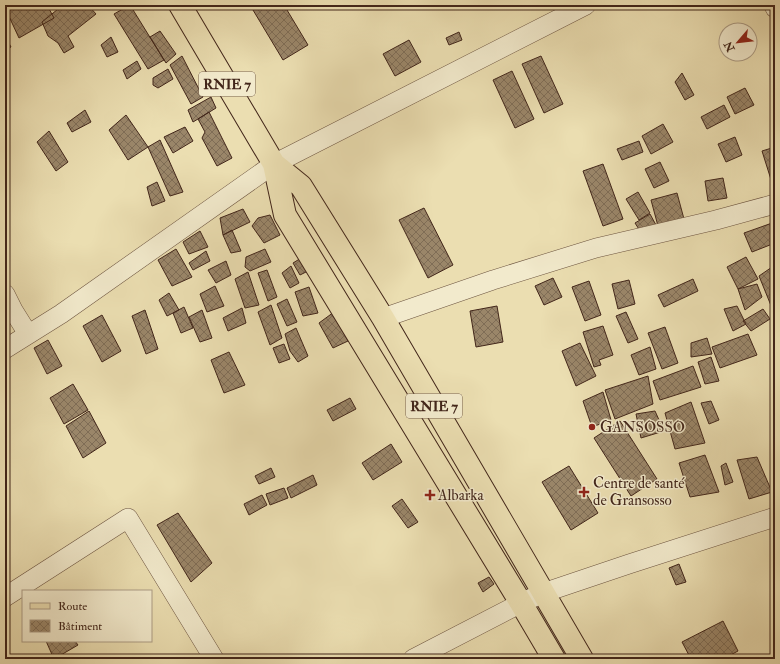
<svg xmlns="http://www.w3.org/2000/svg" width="780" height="664" viewBox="0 0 780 664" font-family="'IM FELL Double Pica',serif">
<defs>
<pattern id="building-cross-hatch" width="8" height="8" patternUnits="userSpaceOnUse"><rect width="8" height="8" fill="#9a8669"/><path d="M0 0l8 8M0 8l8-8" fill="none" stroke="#7f6d56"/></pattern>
</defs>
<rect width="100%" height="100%" fill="#ebdeb1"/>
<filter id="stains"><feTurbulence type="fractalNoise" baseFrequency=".005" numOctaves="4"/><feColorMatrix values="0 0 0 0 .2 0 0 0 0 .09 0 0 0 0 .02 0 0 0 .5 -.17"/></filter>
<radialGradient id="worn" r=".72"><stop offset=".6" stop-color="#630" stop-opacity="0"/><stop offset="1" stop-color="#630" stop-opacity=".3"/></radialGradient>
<!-- building -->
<path fill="url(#building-cross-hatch)" stroke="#42261a" d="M 15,5 L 47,5 L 54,18 L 19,38 L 6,10 Z
M 63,5 L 88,5 L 96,14 L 68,36 L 74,47 L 64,53 L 58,43 L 48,36 L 42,22 Z
M 130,5 L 164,60 L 148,69 L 114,14 Z
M 250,5 L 284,5 L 308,45 L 283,60 Z
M 160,31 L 176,54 L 166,63 L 150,37 Z
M 459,32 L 462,40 L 449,45 L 446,38 Z
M 5,36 L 11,47 L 5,50 Z
M 111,37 L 118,52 L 107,57 L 101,45 Z
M 409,40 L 421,62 L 395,76 L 383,54 Z
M 182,56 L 203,97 L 191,104 L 170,65 Z
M 541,56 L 563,104 L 544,113 L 522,64 Z
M 137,61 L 141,69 L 127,79 L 123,70 Z
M 168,69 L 173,79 L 158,88 L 153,85 L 153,78 Z
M 512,71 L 534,119 L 515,128 L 493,80 Z
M 682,73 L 694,95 L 685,100 L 675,82 Z
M 745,88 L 754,105 L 735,114 L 727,97 Z
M 211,97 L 216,108 L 193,122 L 188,110 Z
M 724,105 L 730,117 L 707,129 L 701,117 Z
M 85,110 L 91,122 L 72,132 L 67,123 Z
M 209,112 L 232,158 L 217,166 L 202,138 L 205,132 L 198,119 Z
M 126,115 L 148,147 L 128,160 L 109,130 Z
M 663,124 L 673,142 L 651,154 L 642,136 Z
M 185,127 L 193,141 L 173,153 L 164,137 Z
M 49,131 L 68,162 L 56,171 L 37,142 Z
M 735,137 L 742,155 L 726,162 L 718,144 Z
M 160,140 L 183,192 L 170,196 L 148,147 Z
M 639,141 L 643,152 L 622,160 L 617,149 Z
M 775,147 L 775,185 L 773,186 L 762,151 Z
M 660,162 L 669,181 L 654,188 L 645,169 Z
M 603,164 L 623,219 L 603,226 L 583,171 Z
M 723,178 L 727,198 L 708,201 L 705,181 Z
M 157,182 L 165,201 L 152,206 L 147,187 Z
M 638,192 L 650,213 L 639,220 L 626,199 Z
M 677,193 L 684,219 L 658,226 L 651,200 Z
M 424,208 L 453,265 L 428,278 L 399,220 Z
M 243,209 L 250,222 L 223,235 L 220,218 Z
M 650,214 L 656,225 L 642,234 L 635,223 Z
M 270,215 L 280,235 L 264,243 L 252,226 L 258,218 Z
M 775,222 L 775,243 L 752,252 L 744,233 Z
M 232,230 L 241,251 L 231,253 L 223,235 Z
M 200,231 L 208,247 L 189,254 L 183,242 Z
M 176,249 L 192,277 L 172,286 L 158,260 Z
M 265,249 L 271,262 L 250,271 L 245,267 L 246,257 Z
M 206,251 L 210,261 L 193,270 L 189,263 Z
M 306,255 L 312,269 L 300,275 L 293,263 Z
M 746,257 L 758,279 L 738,289 L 727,267 Z
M 226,261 L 231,275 L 216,283 L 208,270 Z
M 775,265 L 775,306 L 772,308 L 759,276 Z
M 291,266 L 299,283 L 290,288 L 282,273 Z
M 267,270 L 277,297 L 268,301 L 258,273 Z
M 248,272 L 259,305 L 245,308 L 235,279 Z
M 553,278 L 562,297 L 544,305 L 535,286 Z
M 693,279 L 698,291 L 664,307 L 658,295 Z
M 629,280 L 635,304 L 618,309 L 612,284 Z
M 589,281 L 601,315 L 585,321 L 572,287 Z
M 757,284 L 762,297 L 745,310 L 738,289 Z
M 215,286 L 224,306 L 207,312 L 200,294 Z
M 309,287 L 318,313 L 303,316 L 295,292 Z
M 169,293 L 179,310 L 167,316 L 159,300 Z
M 287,299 L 297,322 L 287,326 L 277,304 Z
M 271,305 L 282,338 L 270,345 L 258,312 Z
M 497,306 L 503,342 L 476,347 L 470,311 Z
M 737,306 L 746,324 L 733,331 L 724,309 Z
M 184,307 L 193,328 L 181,333 L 173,313 Z
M 242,308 L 246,323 L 228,331 L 223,318 Z
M 763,309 L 770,319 L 751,331 L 743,321 Z
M 145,310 L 158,349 L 146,354 L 132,316 Z
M 202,310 L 212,338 L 200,342 L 189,317 Z
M 334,312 L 348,341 L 333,348 L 319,323 Z
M 626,312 L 638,339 L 628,343 L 616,316 Z
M 102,315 L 121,351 L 102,362 L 83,326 Z
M 603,326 L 613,355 L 599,360 L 601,365 L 594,367 L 583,332 Z
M 665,327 L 678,363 L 662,369 L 648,333 Z
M 296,328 L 308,356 L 298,362 L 290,351 L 285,334 Z
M 748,334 L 757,355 L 720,368 L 712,347 Z
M 707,338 L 712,354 L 691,357 L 691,343 Z
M 48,340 L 62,366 L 47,374 L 34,348 Z
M 580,343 L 596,376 L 576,386 L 562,351 Z
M 284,344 L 290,359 L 279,363 L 273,348 Z
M 650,347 L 656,369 L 639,375 L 631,355 Z
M 229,352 L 245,385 L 224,393 L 211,360 Z
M 711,357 L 719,381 L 705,384 L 698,362 Z
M 693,366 L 701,387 L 660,400 L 653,381 Z
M 648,376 L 653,404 L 615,419 L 605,390 Z
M 73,384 L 88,410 L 64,424 L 50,398 Z
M 603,392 L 611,420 L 592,427 L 583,401 Z
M 350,398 L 356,409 L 333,421 L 327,410 Z
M 711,401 L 719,420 L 709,424 L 701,403 Z
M 691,402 L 705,443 L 675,449 L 665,413 Z
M 89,411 L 106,443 L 83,458 L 66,426 Z
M 655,411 L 664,431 L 641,438 L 636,414 Z
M 620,421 L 657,479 L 631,496 L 594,438 Z
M 391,444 L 402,462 L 373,480 L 362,463 Z
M 705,455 L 719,492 L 690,497 L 679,463 Z
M 757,457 L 772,492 L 749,499 L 737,460 Z
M 726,463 L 733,482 L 725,485 L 721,466 Z
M 569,466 L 598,513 L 571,530 L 542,482 Z
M 271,468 L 275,477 L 259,484 L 255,476 Z
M 313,475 L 317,485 L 291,498 L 287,488 Z
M 284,488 L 288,498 L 270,505 L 266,494 Z
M 262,495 L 267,505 L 249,515 L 244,504 Z
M 402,499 L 418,522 L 408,528 L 392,506 Z
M 178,513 L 212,563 L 191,582 L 157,525 Z
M 679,564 L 686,582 L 676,585 L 669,568 Z
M 489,577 L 494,584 L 483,592 L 478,583 Z
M 723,621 L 738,651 L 723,659 L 691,659 L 682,642 Z
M 46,641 L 75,641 L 78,645 L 54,659 Z"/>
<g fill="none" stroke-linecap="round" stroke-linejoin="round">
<defs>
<path id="minor" d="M 774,5 L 775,8
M 5,294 L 13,310 L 28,334
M 383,318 L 493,280 L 596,248 L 716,220 L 775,204
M 5,349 L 61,314 L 274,164 L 586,5
M 5,597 L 128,518 L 214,659
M 413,659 L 521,603 L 543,593 L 629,564 L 775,517"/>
<path id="major" d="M 180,5 L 274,164 L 285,215 L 521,603 L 554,659
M 274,164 L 301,186 L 383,318 L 582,659"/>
</defs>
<!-- minor casing -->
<use href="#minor" stroke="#6c5440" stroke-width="20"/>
<!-- major casing -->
<use href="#major" stroke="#42261a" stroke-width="24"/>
<!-- minor -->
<use href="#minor" stroke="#f2eacc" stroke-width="19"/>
<!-- major -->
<use href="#major" stroke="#ebdeb1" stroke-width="22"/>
</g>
<!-- markers -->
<g fill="#8f2418" stroke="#f2eacc" stroke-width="1.5">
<circle cx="592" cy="427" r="4"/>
<path d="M582 486h4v4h4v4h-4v4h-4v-4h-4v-4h4z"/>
<path d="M428 489h4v4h4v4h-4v4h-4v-4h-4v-4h4z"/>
</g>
<g text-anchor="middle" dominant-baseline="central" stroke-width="3" stroke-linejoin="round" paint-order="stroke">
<!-- shield labels -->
<g fill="#f2eacc" stroke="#77614f" stroke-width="1">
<rect x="199" y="72" width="56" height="24" rx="3"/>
<rect x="406" y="394" width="56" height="24" rx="3"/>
</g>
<g font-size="14" font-weight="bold" fill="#42261a">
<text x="227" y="84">RNIE 7</text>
<text x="434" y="406">RNIE 7</text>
</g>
<!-- poi labels -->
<g font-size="15" fill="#42261a" stroke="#f2eacc" text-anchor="start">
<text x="600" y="427">GANSOSSO</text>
<text x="593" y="483">Centre de santé<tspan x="593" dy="17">de Gransosso</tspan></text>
<text x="438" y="495">Albarka</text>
</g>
</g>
<!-- margin -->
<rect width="780" height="664" fill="none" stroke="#ebdeb1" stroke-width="20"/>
<rect x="6" y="6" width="768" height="652" fill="none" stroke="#42261a" stroke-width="2"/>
<rect x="10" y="10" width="760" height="644" fill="none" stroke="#42261a"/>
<!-- legend -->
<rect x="22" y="590" width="130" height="52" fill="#f2eacc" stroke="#ac9c85"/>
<rect x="30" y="603" width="20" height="6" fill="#ebdeb1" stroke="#ac9c85"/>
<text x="58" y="610" font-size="12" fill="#42261a">Route</text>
<rect x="30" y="620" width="20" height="12" fill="url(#building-cross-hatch)" stroke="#ac9c85"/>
<text x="58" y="630" font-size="12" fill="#42261a">Bâtiment</text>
<!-- north arrow -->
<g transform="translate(738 42) rotate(242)"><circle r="19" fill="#f2eacc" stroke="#ac9c85"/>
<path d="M0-3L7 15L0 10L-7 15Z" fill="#8f2418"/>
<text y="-6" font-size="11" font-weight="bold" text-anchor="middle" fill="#42261a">N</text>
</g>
<rect width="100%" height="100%" filter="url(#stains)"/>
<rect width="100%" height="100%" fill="url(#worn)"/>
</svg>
